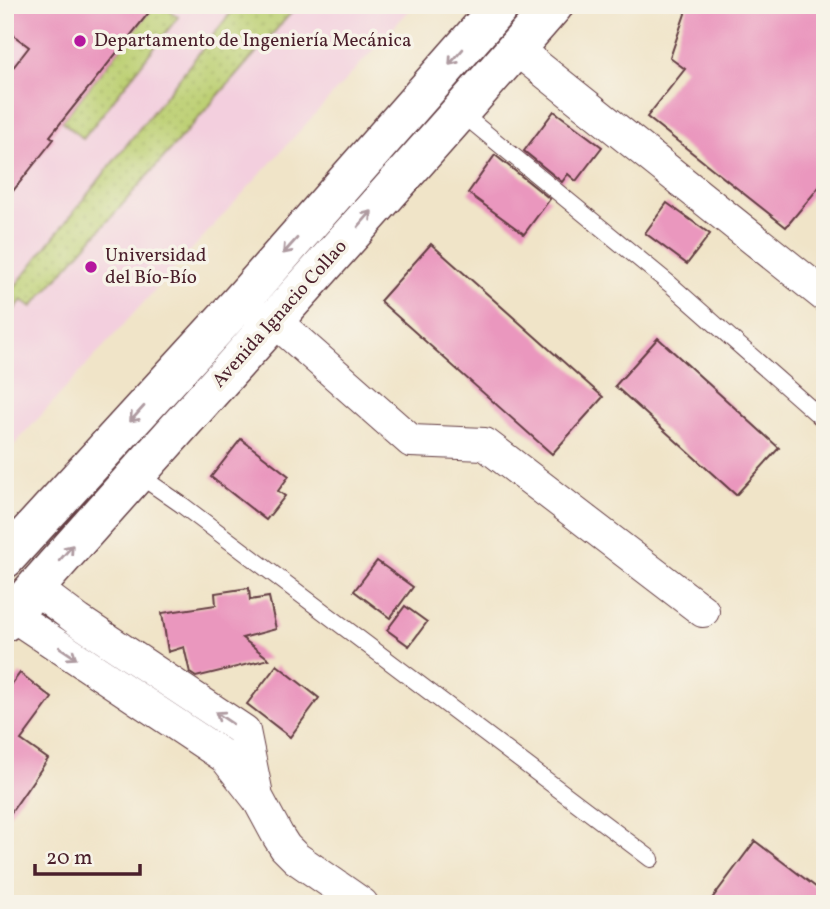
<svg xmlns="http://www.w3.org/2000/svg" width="830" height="909" viewBox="0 0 830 909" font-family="Vollkorn,serif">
<defs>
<pattern id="green-dots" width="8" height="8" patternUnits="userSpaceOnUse" patternTransform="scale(1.75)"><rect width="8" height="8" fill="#bdd074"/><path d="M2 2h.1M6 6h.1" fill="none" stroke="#a4b265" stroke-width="1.8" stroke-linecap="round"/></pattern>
</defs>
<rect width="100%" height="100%" fill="#f7f3e8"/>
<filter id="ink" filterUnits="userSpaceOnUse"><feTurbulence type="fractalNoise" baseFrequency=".0143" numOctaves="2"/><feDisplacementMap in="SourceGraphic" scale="14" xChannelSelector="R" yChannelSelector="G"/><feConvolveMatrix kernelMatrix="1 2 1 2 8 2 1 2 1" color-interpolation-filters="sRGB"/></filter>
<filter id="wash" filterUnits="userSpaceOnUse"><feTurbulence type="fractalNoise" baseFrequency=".00686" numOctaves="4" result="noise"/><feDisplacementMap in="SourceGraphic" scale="28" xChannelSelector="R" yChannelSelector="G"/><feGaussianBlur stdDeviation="1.57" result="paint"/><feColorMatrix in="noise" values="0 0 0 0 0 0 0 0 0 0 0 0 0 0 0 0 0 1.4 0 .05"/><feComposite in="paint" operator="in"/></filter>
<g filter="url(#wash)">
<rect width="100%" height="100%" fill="#f0e4c8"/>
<!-- built -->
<path fill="#f3cfde" d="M 5,5 L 414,5 L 5,455 Z"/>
<!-- green -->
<path fill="url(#green-dots)" stroke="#847850" stroke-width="2" d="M 155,5 L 162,5 L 178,17 L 83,139 L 62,121 Z
M 237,5 L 298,5 L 32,307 L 22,300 L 5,320 L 5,299 Z"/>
<g id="blocks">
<!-- building -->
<path fill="#ea97be" d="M 5,5 L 155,5 L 50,136 L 54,139 L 5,201 L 5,78 L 29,47 L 5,29 Z
M 688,5 L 825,5 L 825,180 L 786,227 L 647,117 L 685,69 L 670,58 Z
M 554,111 L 602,147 L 576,181 L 568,174 L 562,182 L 524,151 Z
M 495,155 L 550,199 L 524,234 L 468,193 Z
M 667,203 L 710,234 L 687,264 L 645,233 Z
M 431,244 L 603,397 L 552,454 L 380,301 Z
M 658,338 L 779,448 L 736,495 L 615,386 Z
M 241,439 L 289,476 L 278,491 L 285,496 L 266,520 L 211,477 Z
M 377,561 L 413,587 L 390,618 L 354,591 Z
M 249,588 L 250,600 L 269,597 L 276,629 L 242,638 L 269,659 L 196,677 L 190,673 L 184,647 L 168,652 L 162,613 L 216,605 L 215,593 Z
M 405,606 L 427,622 L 409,646 L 387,630 Z
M 277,665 L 319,698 L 290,737 L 247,704 Z
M 20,673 L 52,698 L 21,740 L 48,759 L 5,821 L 5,693 Z
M 755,841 L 825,894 L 825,904 L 708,904 Z"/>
</g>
</g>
<g filter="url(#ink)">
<use href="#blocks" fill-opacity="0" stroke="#633d43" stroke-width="2"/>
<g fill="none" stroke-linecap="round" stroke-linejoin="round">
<defs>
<path id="lane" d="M 460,112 L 671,285 L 825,421
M 136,473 L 182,505 L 651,859"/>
<path id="street" d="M 516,49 L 825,296
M 275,321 L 411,441 L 485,444 L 703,611
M 35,588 L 79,621 L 244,731 L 256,790
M 12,615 L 225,757 L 258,799 L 278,836 L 285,847 L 296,858 L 362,904"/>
<path id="secondary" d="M 5,559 L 240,302 L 501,5
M 5,622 C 187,416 373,213 554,5"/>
</defs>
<!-- lane casing -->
<use href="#lane" stroke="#633d43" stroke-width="18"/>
<!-- street casing -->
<use href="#street" stroke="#633d43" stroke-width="34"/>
<!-- secondary casing -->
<use href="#secondary" stroke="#633d43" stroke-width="41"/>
<!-- lane -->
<use href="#lane" stroke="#fff" stroke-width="16"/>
<!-- street -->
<use href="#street" stroke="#fff" stroke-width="32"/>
<!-- secondary -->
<use href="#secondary" stroke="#fff" stroke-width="38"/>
</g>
<!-- one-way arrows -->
<defs><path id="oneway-shaft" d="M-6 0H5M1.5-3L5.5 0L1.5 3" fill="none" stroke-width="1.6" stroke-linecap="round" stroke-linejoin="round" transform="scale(1.75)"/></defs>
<g stroke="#ae9aa0">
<use href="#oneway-shaft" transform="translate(456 57) rotate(131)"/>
<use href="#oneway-shaft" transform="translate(365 219) rotate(-49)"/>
<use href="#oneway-shaft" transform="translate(290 246) rotate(132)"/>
<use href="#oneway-shaft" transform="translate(137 414) rotate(132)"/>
<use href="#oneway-shaft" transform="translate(66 553) rotate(-49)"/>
<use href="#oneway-shaft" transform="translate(68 653) rotate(34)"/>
<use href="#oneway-shaft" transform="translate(224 718) rotate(-146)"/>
</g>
</g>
<!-- markers -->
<g fill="#b5179e" stroke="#f7f3e8" stroke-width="2.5">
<circle cx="80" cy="41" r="7"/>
<circle cx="91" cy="267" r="7"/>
</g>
<g text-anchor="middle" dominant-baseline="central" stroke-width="7" stroke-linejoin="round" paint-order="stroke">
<!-- poi labels -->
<g font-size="19" fill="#4a1f2b" stroke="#f7f3e8" text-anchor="start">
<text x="94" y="41">Departamento de Ingeniería Mecánica</text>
<text x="105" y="256">Universidad<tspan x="105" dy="22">del Bío-Bío</tspan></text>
</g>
<!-- street labels -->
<g font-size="19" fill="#4a1f2b" stroke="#f7f3e8">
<text transform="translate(280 314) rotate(-48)">Avenida Ignacio Collao</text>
</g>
</g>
<!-- margin -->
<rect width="830" height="909" fill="none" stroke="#f7f3e8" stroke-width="28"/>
<!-- scale -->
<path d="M35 864v10h105v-10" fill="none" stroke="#4a1f2b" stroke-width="3.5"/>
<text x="46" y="864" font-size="21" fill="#4a1f2b" stroke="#f7f3e8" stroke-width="5" paint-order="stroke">20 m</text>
</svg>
